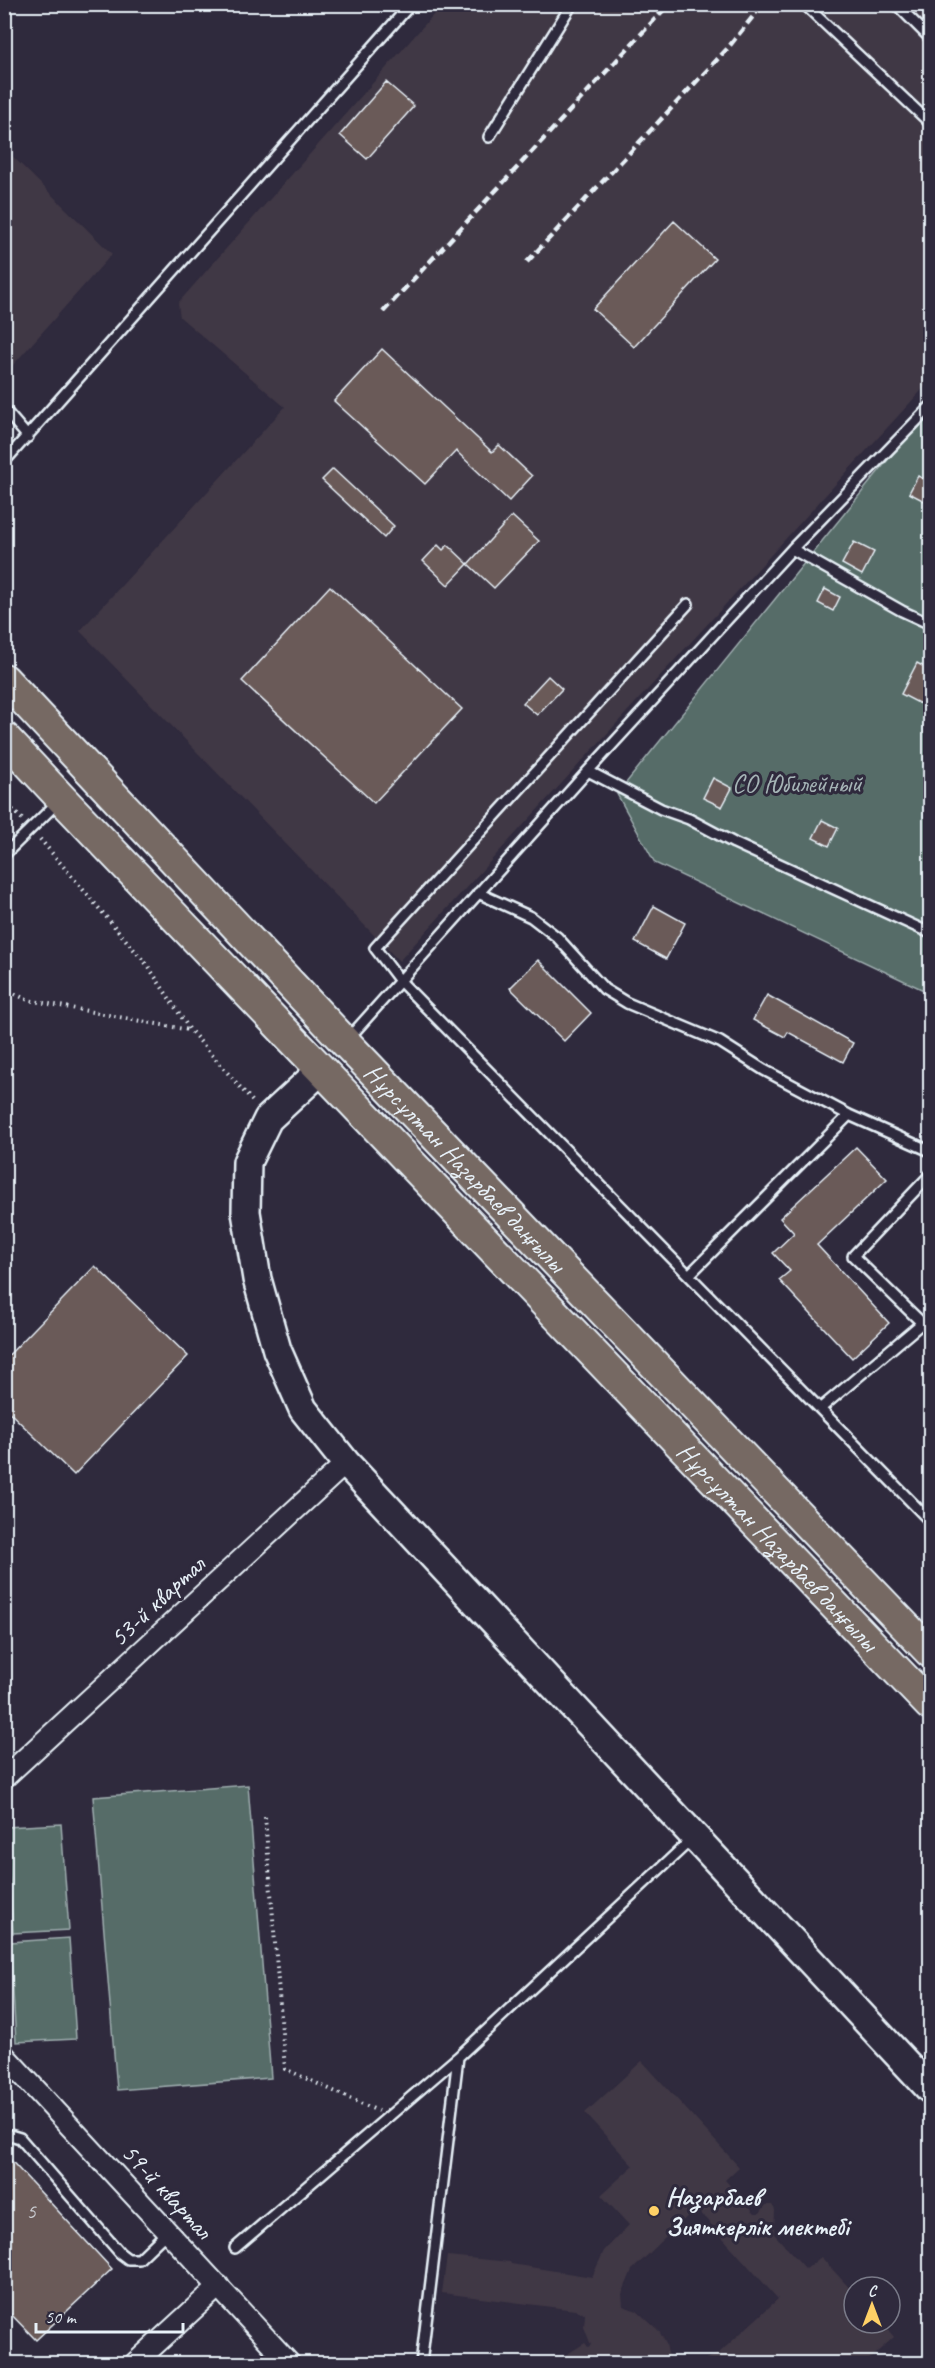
<svg xmlns="http://www.w3.org/2000/svg" width="935" height="2368" viewBox="0 0 935 2368" font-family="Caveat,sans-serif">
<rect width="100%" height="100%" fill="#2f2a3d"/>
<filter id="ink" filterUnits="userSpaceOnUse"><feTurbulence type="fractalNoise" baseFrequency=".0167" numOctaves="2"/><feDisplacementMap in="SourceGraphic" scale="12" xChannelSelector="R" yChannelSelector="G"/><feConvolveMatrix kernelMatrix="1 2 1 2 8 2 1 2 1" color-interpolation-filters="sRGB"/></filter>
<g filter="url(#ink)">
<!-- built -->
<path fill="#413845" d="M 442,5 L 930,5 L 930,381 L 399,961 L 80,631 L 285,407 L 180,317 L 178,303 Z
M 5,149 L 112,254 L 5,374 Z
M 642,2061 L 739,2167 L 725,2180 L 755,2213 L 760,2213 L 766,2205 L 772,2205 L 775,2210 L 774,2234 L 806,2269 L 821,2257 L 854,2293 L 854,2323 L 882,2323 L 894,2337 L 865,2363 L 697,2363 L 718,2354 L 778,2299 L 696,2208 L 632,2270 L 622,2294 L 623,2306 L 637,2311 L 659,2331 L 666,2344 L 670,2363 L 553,2363 L 585,2343 L 588,2347 L 591,2345 L 584,2327 L 585,2314 L 575,2310 L 442,2293 L 447,2256 L 510,2262 L 511,2264 L 592,2277 L 604,2251 L 629,2225 L 601,2195 L 633,2166 L 585,2113 Z"/>
<!-- green -->
<path fill="#566c67" stroke="#9faeb0" stroke-width="1.5" d="M 930,408 L 930,993 L 655,863 L 617,794 Z
M 248,1785 L 271,2078 L 117,2090 L 93,1797 Z
M 61,1824 L 69,1930 L 13,1933 L 6,1827 Z
M 69,1938 L 76,2039 L 16,2042 L 10,1942 Z"/>
<!-- building -->
<path fill="#6b5a59" stroke="#e8f1f8" stroke-width="1.5" d="M 386,82 L 414,106 L 367,159 L 340,135 Z
M 674,221 L 715,259 L 634,347 L 593,309 Z
M 382,349 L 492,452 L 499,445 L 532,476 L 509,501 L 456,451 L 425,484 L 334,401 Z
M 333,469 L 394,526 L 384,538 L 322,480 Z
M 918,476 L 930,482 L 930,504 L 909,493 Z
M 512,516 L 539,541 L 494,588 L 468,564 Z
M 854,542 L 874,552 L 862,575 L 842,564 Z
M 438,545 L 443,550 L 448,545 L 468,564 L 448,585 L 423,561 Z
M 330,586 L 462,709 L 374,803 L 242,681 Z
M 825,589 L 840,597 L 833,611 L 818,603 Z
M 917,663 L 930,670 L 930,709 L 901,694 Z
M 548,676 L 562,689 L 537,715 L 523,703 Z
M 713,778 L 732,788 L 722,807 L 703,798 Z
M 822,820 L 838,828 L 829,846 L 813,838 Z
M 654,906 L 685,923 L 666,959 L 635,942 Z
M 538,960 L 591,1013 L 564,1041 L 510,988 Z
M 767,995 L 853,1043 L 843,1062 L 788,1032 L 785,1037 L 753,1020 Z
M 856,1147 L 887,1179 L 817,1245 L 889,1323 L 852,1358 L 779,1280 L 790,1271 L 773,1253 L 794,1233 L 780,1218 Z
M 95,1266 L 188,1356 L 74,1475 L 4,1407 L 4,1360 Z
M 4,2153 L 112,2269 L 36,2340 L 4,2307 Z"/>
<g fill="none" stroke-linecap="round" stroke-linejoin="round">
<defs>
<path id="lane" d="M 804,4 L 930,123
M 896,4 L 930,38
M 489,137 L 572,4
M 4,409 L 28,437
M 4,462 L 411,4
M 792,549 L 902,611 L 930,624
M 688,604 L 375,948 L 400,981 L 930,1521
M 588,771 L 661,809 L 689,819 L 734,843 L 930,933
M 4,855 L 60,800
M 478,893 L 531,917 L 557,937 L 604,989 L 627,1003 L 720,1042 L 764,1070 L 849,1115 L 930,1151
M 347,1040 L 588,771 L 792,549 L 930,407
M 690,1274 L 849,1115
M 821,1408 L 922,1323 L 853,1256 L 930,1175
M 4,2136 L 10,2135 L 20,2138 L 120,2253 L 128,2259 L 139,2259 L 168,2231
M 235,2248 L 458,2057
M 421,2364 L 458,2057 L 693,1838"/>
<path id="street" d="M 4,1778 L 346,1463
M 4,2055 L 290,2364
M 134,2364 L 219,2286"/>
<path id="secondary" d="M 321,1070 L 268,1119 L 247,1162 L 246,1212 L 257,1279 L 277,1350 L 303,1409 L 346,1463 L 930,2089"/>
<g id="primary">
<path id="s1" d="M 4,679 L 345,1042 L 930,1652"/>
<path id="s2" d="M 4,737 L 62,799 L 930,1705"/>
</g>
</defs>
<!-- lane casing -->
<use href="#lane" stroke="#e8f1f8" stroke-width="14"/>
<!-- street casing -->
<use href="#street" stroke="#e8f1f8" stroke-width="24"/>
<!-- secondary casing -->
<use href="#secondary" stroke="#e8f1f8" stroke-width="32"/>
<!-- primary casing -->
<use href="#primary" stroke="#e8f1f8" stroke-width="34"/>
<!-- path -->
<path stroke="#e8f1f8" stroke-width="4" stroke-dasharray="1.5 4.5" stroke-linecap="butt" d="M 4,801 L 23,820
M 40,839 L 148,966 L 190,1030 L 254,1103
M 4,989 L 28,1000 L 189,1030
M 265,1817 L 285,2069 L 378,2111"/>
<!-- lane -->
<use href="#lane" stroke="#2f2a3d" stroke-width="9"/>
<!-- street -->
<use href="#street" stroke="#2f2a3d" stroke-width="20"/>
<!-- secondary -->
<use href="#secondary" stroke="#2f2a3d" stroke-width="27"/>
<!-- primary -->
<use href="#primary" stroke="#766964" stroke-width="30"/>
<!-- rail -->
<path stroke="#e8f1f8" stroke-width="4.5" stroke-dasharray="9 4.5" stroke-linecap="butt" d="M 527,262 L 727,49 L 763,4
M 383,312 L 669,4"/>
</g>
</g>
<!-- markers -->
<circle fill="#ffd166" stroke="#2f2a3d" stroke-width="2" cx="654" cy="2211" r="6"/>
<g text-anchor="middle" dominant-baseline="central" stroke-width="6" stroke-linejoin="round" paint-order="stroke">
<!-- number labels -->
<g font-size="22" fill="#c9cbd0">
<text x="31" y="2211">5</text>
</g>
<!-- park labels -->
<g font-size="26" fill="#a6b5b7" stroke="#2f2a3d">
<text x="797" y="783">СО Юбилейный</text>
</g>
<!-- street labels -->
<g font-size="26" fill="#e8f1f8" stroke="#2f2a3d">
<text stroke="none"><textPath href="#s1" startOffset="672">Нұрсұлтан Назарбаев даңғылы</textPath></text>
<text stroke="none"><textPath href="#s2" startOffset="1120">Нұрсұлтан Назарбаев даңғылы</textPath></text>
<text transform="translate(157 1601) rotate(-43)">53-й квартал</text>
<text transform="translate(167 2191) rotate(47)">59-й квартал</text>
</g>
<!-- poi labels -->
<g font-size="26" font-weight="bold" fill="#e8f1f8" stroke="#2f2a3d" text-anchor="start">
<text x="666" y="2196">Назарбаев<tspan x="666" dy="30">Зияткерлік мектебі</tspan></text>
</g>
</g>
<!-- margin -->
<rect width="935" height="2368" fill="none" stroke="#2f2a3d" stroke-width="24"/>
<rect x="12" y="12" width="911" height="2344" fill="none" stroke="#e8f1f8" stroke-width="2" filter="url(#ink)"/>
<!-- north arrow -->
<g transform="translate(872 2305)"><circle r="28" fill="#2f2a3d" stroke="#797a88" stroke-width="1.5"/>
<path d="M0-4.5L10 22L0 15L-10 22Z" fill="#ffd166"/>
<text y="-9" font-size="16" font-weight="bold" text-anchor="middle" fill="#e8f1f8">С</text>
</g>
<!-- scale -->
<path d="M36 2323v9h147v-9" fill="none" stroke="#e8f1f8" stroke-width="3"/>
<text x="45" y="2323" font-size="18" fill="#e8f1f8" stroke="#2f2a3d" stroke-width="4.5" paint-order="stroke">50 m</text>
</svg>
